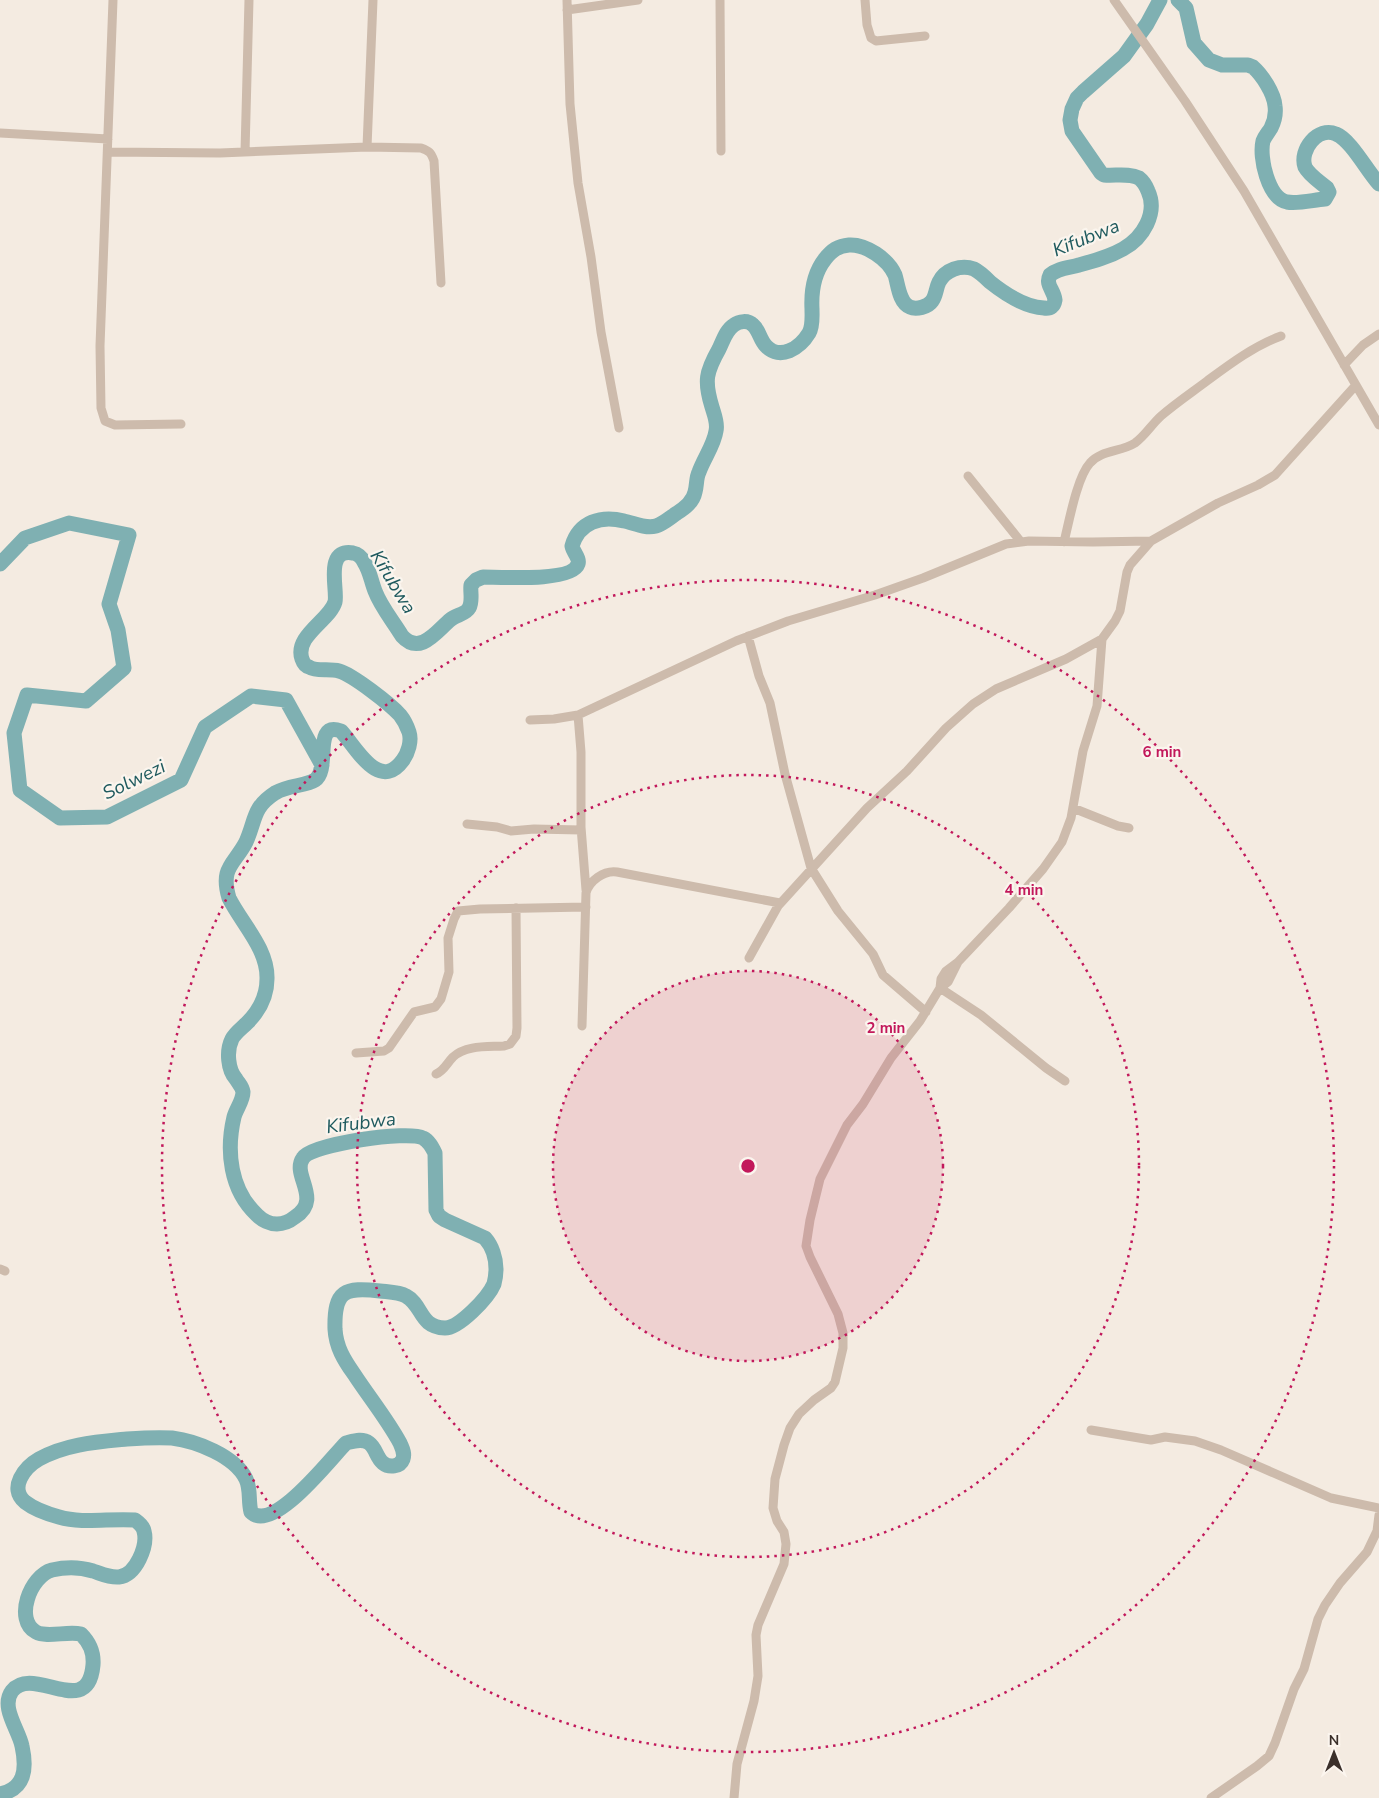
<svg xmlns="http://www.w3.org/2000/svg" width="1379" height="1798" viewBox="0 0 1379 1798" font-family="'Nunito Sans',sans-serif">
<rect width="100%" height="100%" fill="#f4ebe1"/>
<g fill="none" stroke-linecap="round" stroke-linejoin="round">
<!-- river -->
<path stroke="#7fb0b2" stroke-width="15" d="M 1178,0 L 1186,8 L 1194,43 L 1209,60 L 1222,65 L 1248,65 L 1253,67 C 1262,75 1274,93 1275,106 C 1276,113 1274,122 1271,128 C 1268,133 1265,136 1263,141 C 1259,157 1268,198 1287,202 C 1298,204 1313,200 1325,199 L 1329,192 L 1327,188 C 1320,182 1309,175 1305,167 C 1299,150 1318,126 1336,134 C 1351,140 1367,171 1379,184
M 0,564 L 25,538 L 69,523 L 129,535 L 109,604 L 118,630 L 124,668 L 86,701 L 27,695 L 14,733 L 20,790 L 60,818 L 107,817 L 181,780 L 205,727 L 251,696 L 286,700 L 322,765
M 0,1794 C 25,1789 27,1769 22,1746 C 19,1730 0,1707 12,1691 C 33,1664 88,1721 93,1665 C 94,1652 90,1643 81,1634 C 67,1631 47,1638 36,1632 C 14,1620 30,1576 52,1570 C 65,1567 80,1567 93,1571 C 102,1574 110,1578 119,1577 C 136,1575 148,1546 144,1531 C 143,1526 139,1523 135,1520 C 110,1518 83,1524 59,1517 C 48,1514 34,1509 25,1502 C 8,1488 25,1467 39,1459 C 66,1444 96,1442 127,1439 C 141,1438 157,1437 172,1438 C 196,1441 235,1456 246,1479 C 251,1489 248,1501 251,1512 C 273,1534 331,1458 346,1443 C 354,1441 362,1438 369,1443 C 376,1448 376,1457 383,1463 C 389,1468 400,1467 403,1459 C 405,1453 402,1448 400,1443 C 387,1419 369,1397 354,1374 C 344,1360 336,1347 335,1329 C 334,1290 345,1287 380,1291 C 388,1292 399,1292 406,1296 C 423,1305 419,1327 445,1328 C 459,1328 488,1298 494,1284 C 495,1280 496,1274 496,1269 C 496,1258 492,1246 485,1238 L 445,1220 L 439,1216 L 436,1210 L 435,1153 C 432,1147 429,1141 423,1138 C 408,1130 312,1144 303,1158 C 291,1175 323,1199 295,1217 C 290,1221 284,1224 277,1224 C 270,1224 262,1220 257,1215 C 230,1190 226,1151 234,1117 C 236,1109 243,1101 243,1092 C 242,1086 239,1084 236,1079 C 228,1070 226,1051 232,1039 C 235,1033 242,1028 247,1023 C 259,1011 267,996 267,979 C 268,949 242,924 229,898 C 220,867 234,865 246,842 C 256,820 252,808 275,793 C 288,785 306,786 315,780 C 331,769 312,721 341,731 C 356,747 379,793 403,760 C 408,753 412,741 409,732 C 407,726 404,720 400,715 C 390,704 353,675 339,671 C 329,668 317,672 309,667 C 305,666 303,662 302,659 C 294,636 330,620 335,602 C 338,590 324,548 353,553 C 358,554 362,558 364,562 C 370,571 371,581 375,591 C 381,607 393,621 402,636 C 420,656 437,631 450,620 C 456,615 466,614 469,608 C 473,601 470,592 471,585 L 476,580 L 483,577 C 500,577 572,582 578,564 C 580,558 573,552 572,546 C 579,522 601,515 624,521 C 634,523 645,529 656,526 C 663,524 671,517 677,513 C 685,508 693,502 695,492 C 697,485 696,478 699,472 C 704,458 714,445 716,431 C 718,423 714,414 712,407 C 704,381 706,372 719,349 C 723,341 726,330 734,325 C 739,321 748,320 753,325 C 759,330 760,340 766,346 C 780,361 800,348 809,333 C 813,326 812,317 812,309 C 811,290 814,273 825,259 C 832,250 838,246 849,245 C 866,244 888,259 895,275 C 898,284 899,303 910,307 C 916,310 928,307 932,301 C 936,296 936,288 939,282 C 945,270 961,264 974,269 C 980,272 985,277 990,282 C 1005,294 1024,307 1044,308 C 1051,309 1054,306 1055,300 C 1054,290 1045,285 1050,275 C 1058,268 1069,268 1079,265 C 1094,261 1109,257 1123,249 C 1143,238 1158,213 1148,191 C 1146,186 1143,181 1139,178 C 1129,173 1115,176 1104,175 L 1101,173 L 1072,131 L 1070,120 L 1072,109 L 1077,98 L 1083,92 L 1124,56 L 1147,24 L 1160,0"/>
<!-- minor -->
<path stroke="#cdbbac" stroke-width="9" d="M 113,0 L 100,346 L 101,408 L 105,421 L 115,425 L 181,424
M 567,0 L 570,104 L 578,183 L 591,257 L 601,332 L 619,428
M 720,0 L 721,151
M 865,0 L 867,25 L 871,38 L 876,41 L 925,36
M 1114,0 L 1185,101 L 1244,191 L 1379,425
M 567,10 L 638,0
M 0,133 L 108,139
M 367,147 L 373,0
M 108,152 L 220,153 L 367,147 L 421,148 C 429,151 431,152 434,161 L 441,283
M 245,152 L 249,0
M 1344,365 L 1363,345 L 1379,334
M 968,476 L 1021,542
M 1064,542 C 1069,522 1077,477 1090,463 C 1101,450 1121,452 1135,443 C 1145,436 1152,424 1161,416 C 1176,403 1191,393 1207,381 C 1230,364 1254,346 1281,336
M 748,636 L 759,676 L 770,703 L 785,774 L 811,868 L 838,911 L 873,954 L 883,975 L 926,1012
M 578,715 L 581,752 L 581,827 L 586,890
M 530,720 L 554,719 L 578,715 L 736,641 L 788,621 L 875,595 L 923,578 L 1006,544 L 1029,541 L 1093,542 L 1151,541
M 1073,808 L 1118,826 L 1129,828
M 467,824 L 497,827 L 511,831 L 534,829 L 581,830
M 749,958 L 778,906 L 867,808 L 907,771 L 946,728 L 973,704 L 996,689 L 1066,659 L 1102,639 L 1115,621 L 1120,611 L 1127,572 L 1130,565 L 1151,541 L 1218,503 L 1258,485 L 1275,475 L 1356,385
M 940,988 L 941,979 L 946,971 L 958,962 L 1009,908 L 1043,869 L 1062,842 L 1071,818 L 1083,751 L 1097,706 L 1102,639
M 940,988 L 981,1015 L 1046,1068 L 1065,1081
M 582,1026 L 586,893 C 589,881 604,870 617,872 L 780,903
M 356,1053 L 384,1051 L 389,1048 L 414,1012 L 435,1007 L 441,999 L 449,972 L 448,938 L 454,919 L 458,911 L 480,909 L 586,907
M 436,1074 C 444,1071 447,1063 453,1057 C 466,1045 487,1047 504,1046 L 510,1044 L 516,1036 L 517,1028 L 516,908
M 0,1269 L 5,1271
M 1091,1430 L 1151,1440 L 1165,1437 L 1195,1441 L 1221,1450 L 1331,1498 L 1379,1508
M 734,1798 L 737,1764 L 754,1701 L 758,1676 L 756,1635 L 758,1625 L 784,1564 L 786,1544 L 784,1532 L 777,1521 L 773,1508 L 775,1479 L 784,1445 L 790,1428 L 799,1414 L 814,1400 L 831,1388 L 835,1382 L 843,1348 L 843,1333 L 838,1314 L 810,1257 L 806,1246 L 810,1220 L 820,1179 L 847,1125 L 863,1104 L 891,1058 L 920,1021 L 940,988 L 948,982 L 958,962
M 1211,1798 L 1257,1766 L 1269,1756 L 1275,1743 L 1294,1689 L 1304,1669 L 1318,1619 L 1325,1605 L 1340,1583 L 1367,1552 L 1377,1531 L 1379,1515"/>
</g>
<!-- distance rings -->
<circle cx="748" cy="1166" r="195" fill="#c2185b" fill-opacity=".12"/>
<g fill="none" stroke="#c2185b" stroke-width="2.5" stroke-dasharray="2.5 5">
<circle cx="748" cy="1166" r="195"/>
<circle cx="748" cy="1166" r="391"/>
<circle cx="748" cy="1166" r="586"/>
</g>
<g text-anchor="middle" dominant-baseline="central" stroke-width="4.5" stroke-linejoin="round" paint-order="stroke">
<!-- water labels -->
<g font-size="19" font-style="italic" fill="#1f5a5e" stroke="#fbf5ee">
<text transform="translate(1086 238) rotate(-22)">Kifubwa</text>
<text transform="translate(393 582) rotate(59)">Kifubwa</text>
<text transform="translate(134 780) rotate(-26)">Solwezi</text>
<text transform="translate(361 1123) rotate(-7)">Kifubwa</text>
</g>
</g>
<circle cx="748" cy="1166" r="8" fill="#c2185b" stroke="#fbf5ee" stroke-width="2.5"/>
<g font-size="15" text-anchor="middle" font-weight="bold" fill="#c2185b" stroke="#fbf5ee" stroke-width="4.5" stroke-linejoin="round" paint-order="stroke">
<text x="1162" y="757">6 min</text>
<text x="1024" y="895">4 min</text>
<text x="886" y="1033">2 min</text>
</g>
<!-- north arrow -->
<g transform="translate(1334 1753)" stroke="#fbf5ee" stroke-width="4" paint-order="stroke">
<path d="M0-4L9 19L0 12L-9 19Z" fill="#3b302b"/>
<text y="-8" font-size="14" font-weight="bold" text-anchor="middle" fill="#3b302b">N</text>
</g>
</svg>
